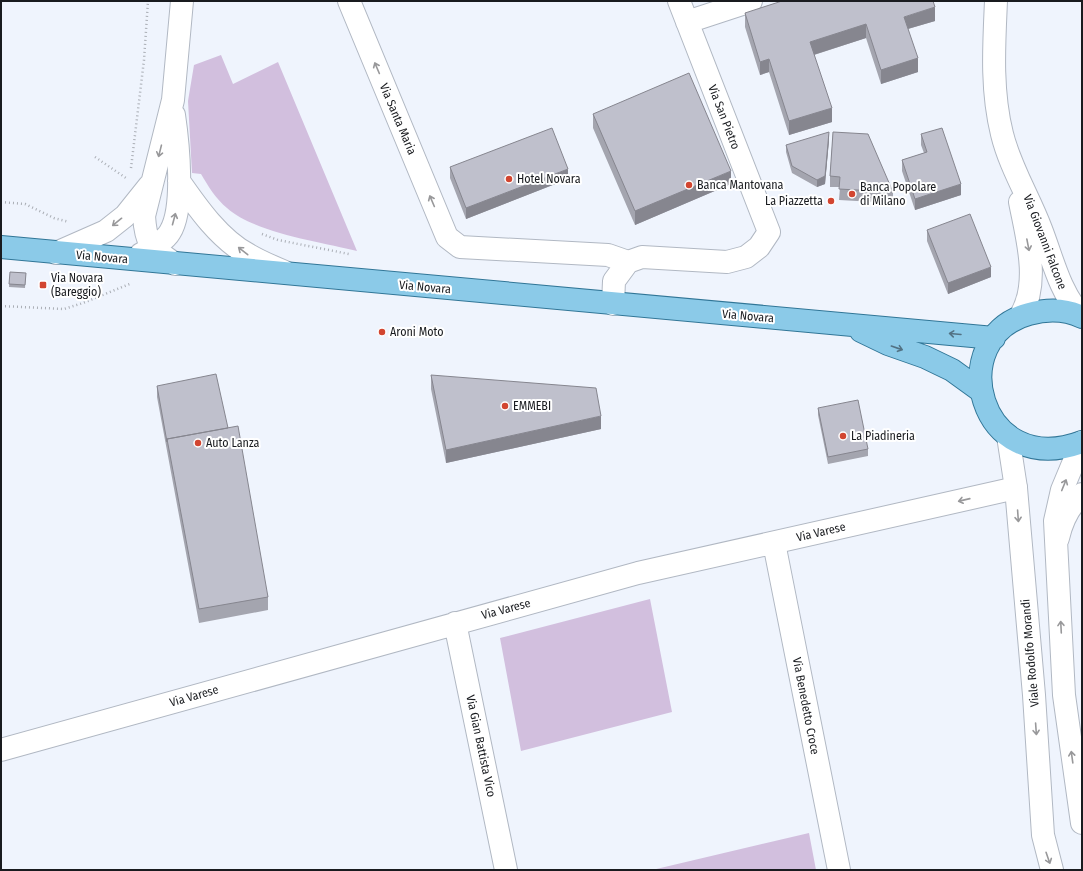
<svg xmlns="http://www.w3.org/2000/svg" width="1083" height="871" viewBox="0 0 1083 871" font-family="'Fira Sans Condensed',sans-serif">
<rect width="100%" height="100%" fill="#eff4fd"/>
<!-- green -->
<path fill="#d2bfde" d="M 221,55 L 233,84 L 278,62 L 357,251 C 321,242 255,233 227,208 C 216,199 208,186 201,174 L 192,173 L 188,101 L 194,65 Z
M 650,599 L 672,712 L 521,751 L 500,638 Z
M 809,833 L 816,870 L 652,870 Z"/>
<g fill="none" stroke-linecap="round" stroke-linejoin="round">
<defs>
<path id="minor" d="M 349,1 L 447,237 L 460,247 L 608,255 L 628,262 L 642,257 L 727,262 L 746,257 L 759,247 L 769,232 L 679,1
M 996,1 C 994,45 991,90 1002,134 C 1010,167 1029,197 1041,229 C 1053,260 1059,290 1081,316
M 687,22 L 751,1
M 179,181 C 197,207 220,240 249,255 C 261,262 273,267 285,272
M 1020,202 C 1027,238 1040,282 1021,315
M 56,253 L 106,231 L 125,216 L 149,186
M 141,254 C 150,249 165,241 170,232 C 185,208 178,142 174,115
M 175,264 C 151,247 146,246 144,216 L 173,100 L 182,1
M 613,304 L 614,281 L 628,262
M 1058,538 C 1062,520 1069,506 1082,494
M 774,543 L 839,870
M 455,623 L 506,870
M 1,750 L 638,573 L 1016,488"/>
<path id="tertiary" d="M 1008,436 L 1016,488 L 1034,695 L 1043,835 L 1052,870
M 1082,442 L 1062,490 L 1055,521 L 1064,695 L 1082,823"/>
<path id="primary" d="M 1,247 L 994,338
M 1082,317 C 1065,309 1047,309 1029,314 C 943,337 978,481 1082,442
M 861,331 L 888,344 L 925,357 L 952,370 L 981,391"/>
</defs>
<!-- minor casing -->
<use href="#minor" stroke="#b1b8c3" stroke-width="24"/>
<!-- tertiary casing -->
<use href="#tertiary" stroke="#b1b8c3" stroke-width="24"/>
<!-- primary casing -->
<use href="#primary" stroke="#317697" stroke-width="24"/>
<!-- path -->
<path stroke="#aaaeb5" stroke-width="2.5" stroke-dasharray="1 3" stroke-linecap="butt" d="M 95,157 L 126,178
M 131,168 L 144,60 L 148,1
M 1,202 L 25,204 L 54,218 L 69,222
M 262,234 L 278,240 L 349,254
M 1,306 L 64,309 L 83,303 L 132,283"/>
<!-- minor -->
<use href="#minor" stroke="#fff" stroke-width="22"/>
<!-- tertiary -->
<use href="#tertiary" stroke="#fff" stroke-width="22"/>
<!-- primary -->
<use href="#primary" stroke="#8bcae8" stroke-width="22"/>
</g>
<!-- wall -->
<path fill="#a4a5af" d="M 745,13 L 935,21 L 908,29 L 918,72 L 881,84 L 866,38 L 814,55 L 832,122 L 789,135 L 769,72 L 760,75 L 745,27 Z
M 593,114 L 731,184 L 635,225 L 593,128 Z
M 833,132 L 893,192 L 893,203 L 839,200 L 840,187 L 830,187 L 830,176 Z
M 921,134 L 961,195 L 915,210 L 902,171 L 902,160 L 924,153 L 921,145 Z
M 829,140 L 825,184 L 817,187 L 792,173 L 786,152 L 786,145 Z
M 450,167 L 568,179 L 466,219 L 450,178 Z
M 927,230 L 991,277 L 948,294 L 927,241 Z
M 10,272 L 26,273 L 25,288 L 9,287 Z
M 431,375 L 601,429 L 446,463 L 431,389 Z
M 157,386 L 228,428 L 268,597 L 268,610 L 199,623 L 157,397 Z
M 818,408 L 868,449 L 868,456 L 828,464 L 818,415 Z"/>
<!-- shaded-wall -->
<path fill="#86868f" d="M 935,7 L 935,21 L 904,30 L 904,17 Z
M 866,24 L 866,38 L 810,56 L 810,42 Z
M 918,58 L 918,72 L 881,84 L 881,70 Z
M 769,59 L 769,72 L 760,75 L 760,62 Z
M 832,108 L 832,122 L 789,135 L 789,121 Z
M 829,132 L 829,140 L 825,184 L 817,187 L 817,180 Z
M 568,169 L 568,179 L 466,219 L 466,208 Z
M 731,171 L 731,184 L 635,225 L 635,211 Z
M 961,184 L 961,195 L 915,210 L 915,199 Z
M 991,267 L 991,277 L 948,294 L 948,283 Z
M 601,416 L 601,429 L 446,463 L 446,450 Z"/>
<!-- building -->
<path fill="#bfc0cc" stroke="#86868f" d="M 782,1 L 933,1 L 935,7 L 904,17 L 918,58 L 881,70 L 866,24 L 810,42 L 832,108 L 789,121 L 769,59 L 760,62 L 745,13 Z
M 689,73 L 731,171 L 635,211 L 593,114 Z
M 552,128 L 568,169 L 466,208 L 450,167 Z
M 942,128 L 961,184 L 915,199 L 902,160 L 927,152 L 921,134 Z
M 829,132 L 825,176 L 817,180 L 792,166 L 786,145 Z
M 833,132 L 868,134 L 893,192 L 839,189 L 840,177 L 830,176 Z
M 970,214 L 991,267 L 948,283 L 927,230 Z
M 10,272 L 26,273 L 25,285 L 9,284 Z
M 216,374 L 228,428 L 167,439 L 167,442 L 157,386 Z
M 431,375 L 596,388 L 601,416 L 446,450 Z
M 858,400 L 868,449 L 828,457 L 818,408 Z
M 238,426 L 268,597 L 199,609 L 167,439 Z"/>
<!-- one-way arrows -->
<defs><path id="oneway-shaft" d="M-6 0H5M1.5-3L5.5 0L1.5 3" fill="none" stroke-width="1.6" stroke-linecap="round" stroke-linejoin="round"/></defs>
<g stroke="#98989a">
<use href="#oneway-shaft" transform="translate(377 68) rotate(-113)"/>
<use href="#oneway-shaft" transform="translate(160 151) rotate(104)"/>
<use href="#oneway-shaft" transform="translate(432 201) rotate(-113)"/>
<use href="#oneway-shaft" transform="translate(174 219) rotate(-75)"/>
<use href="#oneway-shaft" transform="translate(117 222) rotate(141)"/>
<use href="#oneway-shaft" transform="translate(1028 245) rotate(79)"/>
<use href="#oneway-shaft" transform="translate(243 251) rotate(-142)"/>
<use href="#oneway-shaft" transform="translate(1064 485) rotate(-68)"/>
<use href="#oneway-shaft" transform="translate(964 500) rotate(167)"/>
<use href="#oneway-shaft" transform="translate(1018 516) rotate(86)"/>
<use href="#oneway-shaft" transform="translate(1061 627) rotate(-93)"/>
<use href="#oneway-shaft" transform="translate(1036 729) rotate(86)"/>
<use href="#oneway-shaft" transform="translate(1072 757) rotate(-98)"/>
<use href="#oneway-shaft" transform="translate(1048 858) rotate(71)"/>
</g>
<g stroke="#527284">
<use href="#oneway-shaft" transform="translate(955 334) rotate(-175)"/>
<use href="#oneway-shaft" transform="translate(897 348) rotate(19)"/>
</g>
<!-- markers -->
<g fill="#d24530" stroke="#fff" stroke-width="1.5">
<circle cx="509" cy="179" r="4"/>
<circle cx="689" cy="185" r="4"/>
<circle cx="852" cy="194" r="4"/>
<circle cx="831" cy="201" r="4"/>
<rect x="39" y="281" width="8" height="8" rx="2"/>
<circle cx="382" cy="332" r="4"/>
<circle cx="505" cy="406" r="4"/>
<circle cx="843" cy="436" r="4"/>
<circle cx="198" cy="443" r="4"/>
</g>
<g text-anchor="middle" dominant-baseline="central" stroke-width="4" stroke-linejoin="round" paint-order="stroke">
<!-- street labels -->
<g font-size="12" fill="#191b1f" stroke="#fff">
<text transform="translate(724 117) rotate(69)">Via San Pietro</text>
<text transform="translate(398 119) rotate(67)">Via Santa Maria</text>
<text transform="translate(1045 242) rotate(69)">Via Giovanni Falcone</text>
<text transform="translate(102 257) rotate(5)">Via Novara</text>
<text transform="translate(425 287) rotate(5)">Via Novara</text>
<text transform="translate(748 316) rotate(5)">Via Novara</text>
<text transform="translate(821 532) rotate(-13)">Via Varese</text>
<text transform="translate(506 609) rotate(-15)">Via Varese</text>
<text transform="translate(1030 653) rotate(-95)">Viale Rodolfo Morandi</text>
<text transform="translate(194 696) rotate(-16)">Via Varese</text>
<text transform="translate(806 706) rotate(79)">Via Benedetto Croce</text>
<text transform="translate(481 746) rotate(78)">Via Gian Battista Vico</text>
</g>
<!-- poi labels -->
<g font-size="12" fill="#191b1f" stroke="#fff" text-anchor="start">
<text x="517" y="179">Hotel Novara</text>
<text x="697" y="185">Banca Mantovana</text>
<text x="860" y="187">Banca Popolare<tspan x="860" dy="14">di Milano</tspan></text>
<text x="823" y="201" text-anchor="end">La Piazzetta</text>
<text x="51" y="278">Via Novara<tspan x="51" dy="14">(Bareggio)</tspan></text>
<text x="390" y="332">Aroni Moto</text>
<text x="513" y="406">EMMEBI</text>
<text x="851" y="436">La Piadineria</text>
<text x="206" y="443">Auto Lanza</text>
</g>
</g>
<!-- border -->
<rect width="1083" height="871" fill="none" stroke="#191b1f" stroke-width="4"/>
</svg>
